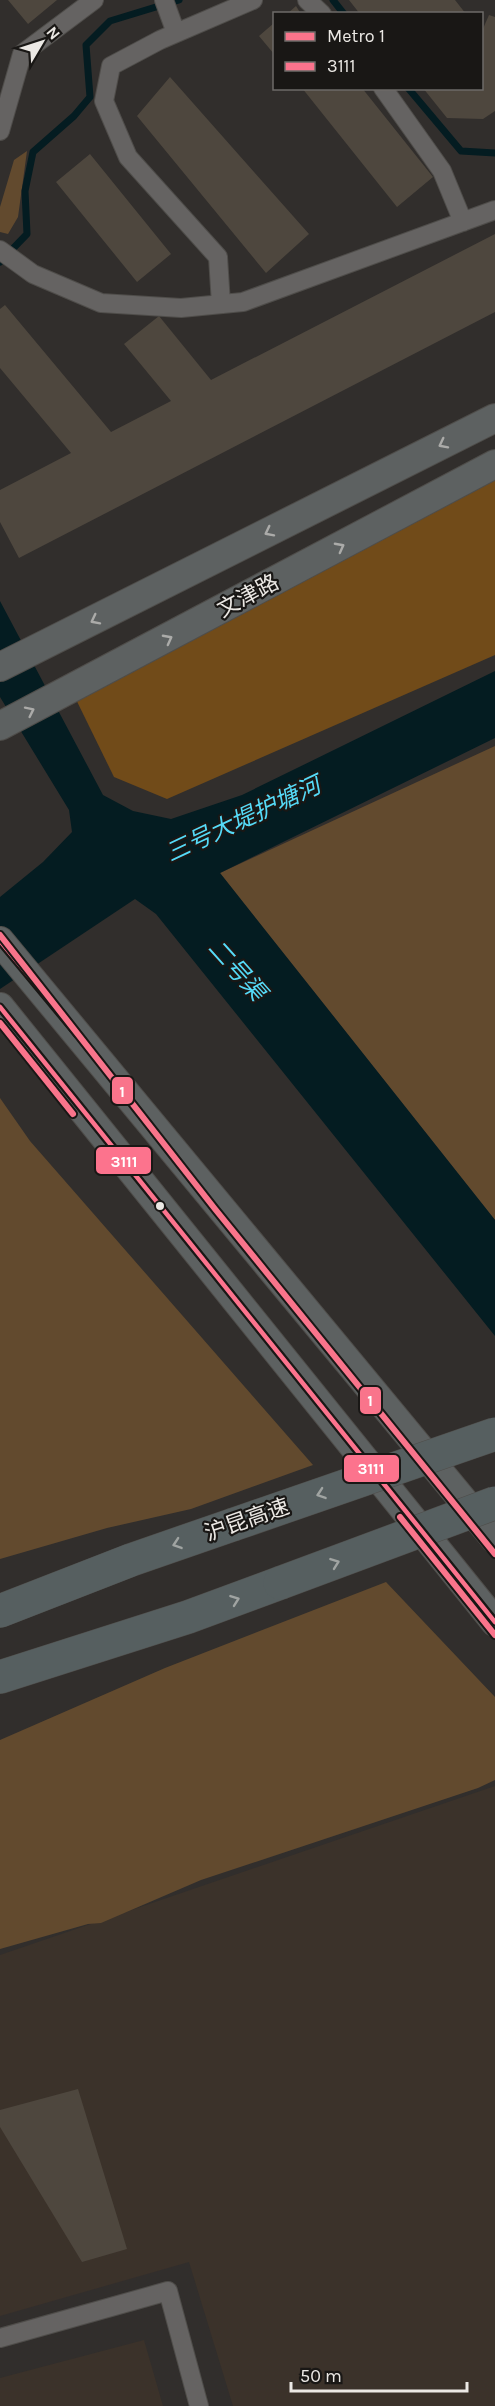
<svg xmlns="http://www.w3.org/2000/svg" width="495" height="2406" viewBox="0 0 495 2406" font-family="Karla,'Noto Sans SC',sans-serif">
<rect width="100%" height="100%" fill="#312e2c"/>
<!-- built -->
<path fill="#3b322a" d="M 495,1786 L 495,2406 L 233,2406 L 189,2262 L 0,2316 L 0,1955 Z
M 144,2340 L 163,2406 L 0,2406 L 0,2378 Z"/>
<!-- green -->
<path fill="#624a2e" d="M 27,151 L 18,217 L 8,234 L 0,232 L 0,207 L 14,160 Z
M 495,746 L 495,1220 L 220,873 Z
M 0,1098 L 30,1141 L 313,1465 L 191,1509 L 107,1528 L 0,1559 Z
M 386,1582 L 495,1697 L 495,1780 L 478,1788 L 201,1880 L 101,1923 L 88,1924 L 0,1949 L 0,1740 L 165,1668 Z"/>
<!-- forest -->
<path fill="#714b19" d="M 495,479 L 495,655 L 167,799 L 114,777 L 66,679 Z"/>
<!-- water -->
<path fill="#041c21" d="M 0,601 L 103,795 L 133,811 L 171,819 L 242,795 L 495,671 L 495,738 L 220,873 L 495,1220 L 495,1336 L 156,914 L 135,899 L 0,989 L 0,897 L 43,862 L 72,832 L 69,810 L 0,697 Z"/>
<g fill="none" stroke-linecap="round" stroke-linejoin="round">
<!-- stream -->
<path stroke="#041c21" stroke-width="7" d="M 333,0 L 344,14
M 408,88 L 461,151 L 495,153
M 0,262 L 27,234 L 25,191 L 33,152 L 74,116 L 90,97 L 86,45 L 110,21 L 179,0"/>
</g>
<!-- building -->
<path fill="#4e473e" d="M 8,0 L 57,0 L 28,24 Z
M 349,0 L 455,0 L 466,14 L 360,14 Z
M 296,6 L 301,14 L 287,14 Z
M 489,15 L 495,17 L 495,111 L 483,119 L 447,118 L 423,88 L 482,88 L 482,31 Z
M 274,23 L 274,54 L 259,36 Z
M 170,77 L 309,234 L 266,273 L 137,116 Z
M 302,88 L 362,88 L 433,177 L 397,207 Z
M 90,154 L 171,254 L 137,282 L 56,182 Z
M 495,234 L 495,312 L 19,558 L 0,522 L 0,490 L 71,453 L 0,368 L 0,309 L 5,305 L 111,432 L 171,401 L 124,344 L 159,316 L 211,380 Z
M 78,2089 L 127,2249 L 82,2262 L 0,2127 L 0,2110 Z"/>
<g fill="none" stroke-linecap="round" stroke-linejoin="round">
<defs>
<path id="minor" d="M 164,0 L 176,33
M 307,0 L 322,14
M 383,88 L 442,171 L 463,222
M 0,131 L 22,54 L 94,0
M 0,250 L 33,274 L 101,303 L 181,308 L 243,302 L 495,210
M 221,304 L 218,257 L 128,157 L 104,101 L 111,66 L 160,40 L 253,0
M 0,2338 L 168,2291 L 199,2406"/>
<path id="primary" d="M 0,667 L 495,418
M 0,726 L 495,464
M 0,941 L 495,1539
M 0,1007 L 495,1622"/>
<path id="motorway" d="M 0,1611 L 131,1560 L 232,1525
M 0,1677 L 188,1617 L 280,1583"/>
</defs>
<!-- minor casing -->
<use href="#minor" stroke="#4f4d4a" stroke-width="20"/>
<!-- primary casing -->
<use href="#primary" stroke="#4f4d4a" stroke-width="30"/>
<!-- motorway casing -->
<use href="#motorway" stroke="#4f4d4a" stroke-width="34"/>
<!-- minor -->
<use href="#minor" stroke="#656362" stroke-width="18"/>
<!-- primary -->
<use href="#primary" stroke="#5d6161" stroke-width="28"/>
<!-- motorway -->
<use href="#motorway" stroke="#565f60" stroke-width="33"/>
<defs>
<path id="motorway-bridge" d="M 232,1525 L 495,1434
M 280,1583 L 495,1503"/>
</defs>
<!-- motorway-bridge casing -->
<use href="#motorway-bridge" stroke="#4f4d4a" stroke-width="34" stroke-linecap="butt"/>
<!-- motorway-bridge -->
<use href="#motorway-bridge" stroke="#565f60" stroke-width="33"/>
<defs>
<path id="bus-1" d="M 0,941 L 78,1035
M 0,1007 L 495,1622"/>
</defs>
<!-- bus-1 casing -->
<use href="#bus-1" stroke="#191715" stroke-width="9"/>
<!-- bus-1 -->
<use href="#bus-1" stroke="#fc738d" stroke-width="4.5"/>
<defs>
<path id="metro-1" d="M 0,935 L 215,1209 L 495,1554
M 0,1023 L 73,1114
M 400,1517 L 495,1635"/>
</defs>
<!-- metro-1 casing -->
<use href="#metro-1" stroke="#191715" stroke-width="10"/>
<!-- metro-1 -->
<use href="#metro-1" stroke="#f9748b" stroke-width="6"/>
</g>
<!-- one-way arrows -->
<defs><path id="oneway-chevron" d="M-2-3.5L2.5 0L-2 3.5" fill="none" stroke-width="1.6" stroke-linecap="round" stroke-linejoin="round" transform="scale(1.5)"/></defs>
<g stroke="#ababa9">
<use href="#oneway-chevron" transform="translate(443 444) rotate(153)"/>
<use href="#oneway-chevron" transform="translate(269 532) rotate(153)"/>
<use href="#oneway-chevron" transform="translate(340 547) rotate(-28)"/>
<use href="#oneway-chevron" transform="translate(95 620) rotate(153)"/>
<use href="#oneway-chevron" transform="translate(168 639) rotate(-28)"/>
<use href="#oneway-chevron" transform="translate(30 711) rotate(-26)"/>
</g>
<g stroke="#a0a4a2">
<use href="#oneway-chevron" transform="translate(321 1494) rotate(161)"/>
<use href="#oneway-chevron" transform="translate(177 1544) rotate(161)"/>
<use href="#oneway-chevron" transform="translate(335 1563) rotate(-20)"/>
<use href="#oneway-chevron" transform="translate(235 1600) rotate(-20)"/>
</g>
<!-- markers -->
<circle fill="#ebe8e4" stroke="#191715" stroke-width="2" cx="160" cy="1206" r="5"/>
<g text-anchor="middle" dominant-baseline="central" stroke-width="4.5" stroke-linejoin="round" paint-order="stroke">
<!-- street labels -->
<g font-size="22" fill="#ebe8e4" stroke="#191715">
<text transform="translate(248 596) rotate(-28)">文津路</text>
<text transform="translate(247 1520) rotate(-19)">沪昆高速</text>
</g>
<!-- water labels -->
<g font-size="24" font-style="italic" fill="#55daf7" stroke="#191715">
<text transform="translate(243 819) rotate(-25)">三号大堤护塘河</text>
<text transform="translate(237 970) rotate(48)">二号渠</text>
</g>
</g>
<g stroke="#191715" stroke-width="2">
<rect x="111" y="1076" width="23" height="29" rx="6" fill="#f9748b"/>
<rect x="95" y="1146" width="57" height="29" rx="6" fill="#fc738d"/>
<rect x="359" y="1386" width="23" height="29" rx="6" fill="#f9748b"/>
<rect x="343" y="1454" width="57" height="29" rx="6" fill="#fc738d"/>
</g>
<g font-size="16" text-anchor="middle" font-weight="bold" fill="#fff">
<text x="122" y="1097">1</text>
<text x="124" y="1167">3111</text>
<text x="370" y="1406">1</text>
<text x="371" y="1474">3111</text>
</g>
<!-- legend -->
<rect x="273" y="12" width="210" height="78" fill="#191715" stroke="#6d6b68" stroke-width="1.5"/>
<rect x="285" y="32" width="30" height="9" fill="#f9748b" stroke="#6d6b68" stroke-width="1.5"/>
<text x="327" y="42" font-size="18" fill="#ebe8e4">Metro 1</text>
<rect x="285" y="62" width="30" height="9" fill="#fc738d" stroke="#6d6b68" stroke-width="1.5"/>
<text x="327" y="72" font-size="18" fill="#ebe8e4">3111</text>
<!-- north arrow -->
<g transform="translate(42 42) rotate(51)" stroke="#191715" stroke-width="4.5" paint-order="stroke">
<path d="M0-4.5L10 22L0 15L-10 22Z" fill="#ebe8e4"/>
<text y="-9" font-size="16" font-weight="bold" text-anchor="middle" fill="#ebe8e4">N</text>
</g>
<!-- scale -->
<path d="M291 2382v9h176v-9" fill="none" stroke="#ebe8e4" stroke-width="3"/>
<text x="300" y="2382" font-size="18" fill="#ebe8e4" stroke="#191715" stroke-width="4.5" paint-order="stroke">50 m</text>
</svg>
